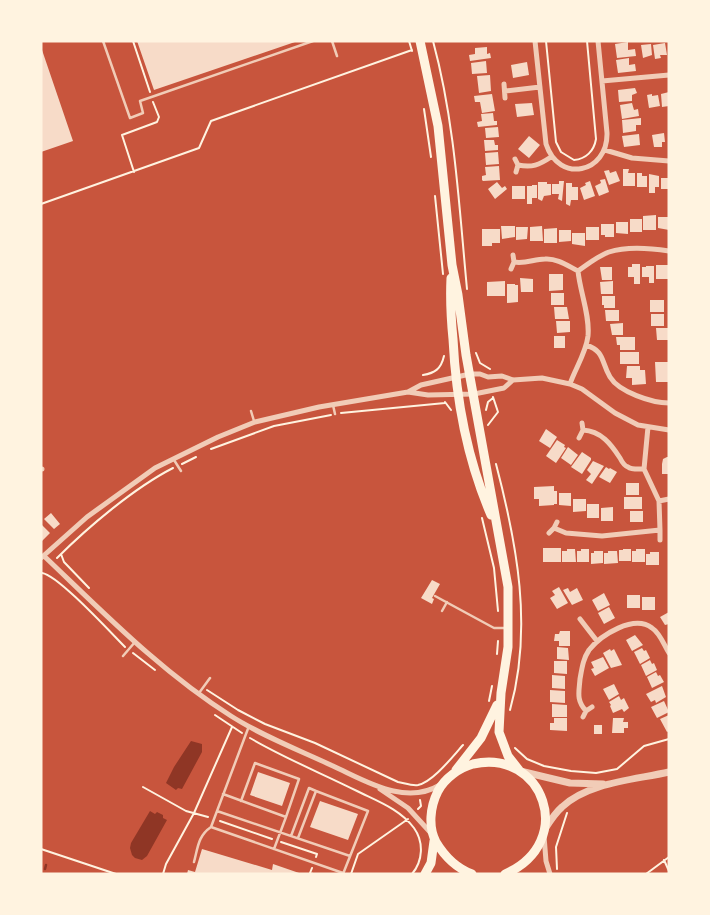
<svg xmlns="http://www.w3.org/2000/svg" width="710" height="915" viewBox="0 0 710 915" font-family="'Sofia Sans Condensed',sans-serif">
<rect width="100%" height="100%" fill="#c8553d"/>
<!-- water -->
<path fill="#8f3625" d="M 191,741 L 202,744 L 202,752 L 182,789 L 178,788 L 176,790 L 166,783 L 174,767 Z
M 150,811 L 155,814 L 157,812 L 163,815 L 163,818 L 167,820 L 147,856 L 142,860 L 135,858 L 132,855 L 130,848 L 131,843 Z"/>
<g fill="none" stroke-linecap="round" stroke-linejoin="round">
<!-- stream -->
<path stroke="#8f3625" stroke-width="2.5" d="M 45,869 L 46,865"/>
</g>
<!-- building -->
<path fill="#f7dbc8" d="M 137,41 L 295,41 L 295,42 L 154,90 Z
M 628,42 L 628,50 L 635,49 L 636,56 L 617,58 L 615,44 Z
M 665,43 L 667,55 L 660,55 L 661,58 L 655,59 L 653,45 Z
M 651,44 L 652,55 L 643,58 L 641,45 Z
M 487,47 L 487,54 L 490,53 L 491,58 L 470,61 L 469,55 L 475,54 L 475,48 Z
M 42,50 L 73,141 L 41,152 L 41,51 Z
M 629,58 L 629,65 L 635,64 L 636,71 L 618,73 L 616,60 Z
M 486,61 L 487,73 L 472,74 L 471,63 Z
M 527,62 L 529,75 L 513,78 L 511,65 Z
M 490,75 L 491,91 L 479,93 L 477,76 Z
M 635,88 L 637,93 L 632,95 L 632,101 L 619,102 L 618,90 Z
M 669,92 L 669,106 L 662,107 L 661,94 Z
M 492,94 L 495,111 L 482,113 L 480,102 L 475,102 L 474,96 Z
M 652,94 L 652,96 L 658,95 L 660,106 L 649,108 L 647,95 Z
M 532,103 L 534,115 L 517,117 L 515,104 Z
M 632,103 L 634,110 L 638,109 L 639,116 L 622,119 L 620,105 Z
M 493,113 L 494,121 L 497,121 L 497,125 L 478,127 L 477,122 L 482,121 L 481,114 Z
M 641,118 L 641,125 L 636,125 L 636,131 L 623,133 L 622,120 Z
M 498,127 L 499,137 L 486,138 L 485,128 Z
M 664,133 L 665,142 L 662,142 L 662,147 L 654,147 L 652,135 Z
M 639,134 L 640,145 L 624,147 L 622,136 Z
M 529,136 L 540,145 L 529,158 L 518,149 Z
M 484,140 L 494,140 L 495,145 L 498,145 L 498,150 L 485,151 Z
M 498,152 L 499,164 L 486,165 L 485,153 Z
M 499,166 L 500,180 L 483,181 L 482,180 L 482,176 L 486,175 L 485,167 Z
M 623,169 L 629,169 L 628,173 L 635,173 L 635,186 L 623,186 Z
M 609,170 L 610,173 L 616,171 L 620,181 L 609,185 L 604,171 Z
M 637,173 L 642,173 L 642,176 L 647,176 L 647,187 L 637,187 Z
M 649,174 L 659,176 L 659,187 L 655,187 L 655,193 L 649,193 Z
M 661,178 L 669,178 L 669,189 L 661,189 Z
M 605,179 L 609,192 L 599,196 L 595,186 L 601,183 L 600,180 Z
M 559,181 L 564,181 L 562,201 L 558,199 L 559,194 L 552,194 L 552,184 L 559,184 Z
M 590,181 L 595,196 L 584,200 L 580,188 L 586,185 L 585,183 Z
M 497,182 L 502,188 L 505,186 L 507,189 L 495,199 L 488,189 Z
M 538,182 L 547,182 L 547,184 L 551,184 L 551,195 L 544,196 L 542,201 L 538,199 Z
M 566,183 L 572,183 L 572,187 L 578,187 L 578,200 L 571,200 L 570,206 L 566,204 Z
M 532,185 L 537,185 L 537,198 L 532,198 L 532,204 L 527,204 L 527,186 L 532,186 Z
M 512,186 L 525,186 L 525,199 L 512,199 Z
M 656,215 L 656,230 L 643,230 L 643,216 Z
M 658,217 L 669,217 L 669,230 L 658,228 Z
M 630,219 L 642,219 L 642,232 L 630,232 Z
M 616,222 L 628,222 L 628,234 L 616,233 Z
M 601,224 L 614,224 L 614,237 L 605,237 L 605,235 L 601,235 Z
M 501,226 L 515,226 L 515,237 L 502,239 Z
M 542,226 L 543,241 L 530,241 L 530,227 Z
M 516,227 L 528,227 L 527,239 L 516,240 Z
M 586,227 L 599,227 L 599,240 L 586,240 Z
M 557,228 L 557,243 L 544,243 L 544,229 Z
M 482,229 L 500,229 L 500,243 L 492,243 L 492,246 L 482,246 Z
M 559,230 L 571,230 L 571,241 L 559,242 Z
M 572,233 L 585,233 L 585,246 L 572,244 Z
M 632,264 L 640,264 L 640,284 L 634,284 L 634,277 L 628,277 L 628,267 L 632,267 Z
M 656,265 L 669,265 L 669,279 L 656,279 Z
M 646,266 L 654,266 L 654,283 L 649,283 L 649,277 L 642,277 L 642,267 L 646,267 Z
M 600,267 L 612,267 L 612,280 L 602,280 Z
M 549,274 L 563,274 L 563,290 L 549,291 Z
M 520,278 L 533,279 L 533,292 L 521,292 Z
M 505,281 L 505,296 L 487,296 L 487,282 Z
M 613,281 L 613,294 L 601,294 L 600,282 Z
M 507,284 L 515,284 L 515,285 L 518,285 L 518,302 L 507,303 Z
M 551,293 L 564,293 L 564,305 L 551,305 Z
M 602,296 L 615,296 L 615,308 L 604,308 L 604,305 L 602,305 Z
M 650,300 L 664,300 L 664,312 L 650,312 Z
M 554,307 L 567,307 L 569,319 L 555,319 Z
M 605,310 L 619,310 L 619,321 L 606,321 Z
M 651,314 L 664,314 L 664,326 L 651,326 Z
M 556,321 L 570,321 L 570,332 L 557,333 Z
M 623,323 L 623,335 L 612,335 L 610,324 Z
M 656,328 L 668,328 L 669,340 L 657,340 Z
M 554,336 L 565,336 L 565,348 L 554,348 Z
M 616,337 L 635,337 L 635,350 L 620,350 L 620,345 L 617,345 Z
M 620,352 L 639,352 L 639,364 L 620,364 Z
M 655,362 L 668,362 L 668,382 L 656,382 Z
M 627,366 L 640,366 L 640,370 L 645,370 L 646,384 L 632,385 L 632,378 L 626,378 Z
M 546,429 L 557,437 L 550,448 L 539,441 Z
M 557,440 L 565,445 L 564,447 L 566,448 L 556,463 L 546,456 Z
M 568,447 L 578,455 L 571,465 L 561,458 Z
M 582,452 L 591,458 L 591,460 L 582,474 L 571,467 Z
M 667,457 L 669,457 L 669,474 L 662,474 L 662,464 L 663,459 Z
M 593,461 L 604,466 L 592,484 L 586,480 L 591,474 L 587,470 Z
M 606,467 L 609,469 L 610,468 L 617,472 L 610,483 L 599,477 Z
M 626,483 L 639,483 L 639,495 L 626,495 Z
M 554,486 L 554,491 L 557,491 L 557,504 L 554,504 L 554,505 L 539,506 L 539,499 L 534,499 L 534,487 Z
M 559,493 L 571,493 L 571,506 L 559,505 Z
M 624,497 L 642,497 L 642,509 L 624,509 Z
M 573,499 L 586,499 L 586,511 L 573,512 Z
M 587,504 L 599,504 L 599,518 L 587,518 Z
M 613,507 L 613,521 L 601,521 L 601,508 Z
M 630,511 L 643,511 L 643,522 L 630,522 Z
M 51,513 L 60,524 L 54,529 L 44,519 Z
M 41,524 L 50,533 L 41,542 Z
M 543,548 L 561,548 L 561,562 L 543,562 Z
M 567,549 L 575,549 L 576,562 L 562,562 L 562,551 L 567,551 Z
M 581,549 L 589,549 L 589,562 L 577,562 L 577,551 L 581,551 Z
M 623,549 L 631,549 L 631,561 L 619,561 L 619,550 L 623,550 Z
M 636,549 L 645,549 L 645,562 L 632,562 L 632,551 L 636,551 Z
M 594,551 L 603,551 L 603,563 L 591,564 L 591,553 L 594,553 Z
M 608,551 L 617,551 L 618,563 L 604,564 L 604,553 L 608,553 Z
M 650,552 L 659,552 L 659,565 L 646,565 L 646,554 L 650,554 Z
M 432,580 L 440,584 L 432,598 L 434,599 L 432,604 L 421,598 Z
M 559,587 L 568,603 L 557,609 L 550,598 L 555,595 L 552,591 Z
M 568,588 L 570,592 L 577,588 L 583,600 L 572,605 L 563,590 Z
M 604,593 L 610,605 L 598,611 L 592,600 Z
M 627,595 L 640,595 L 640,608 L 627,608 Z
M 642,597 L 655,597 L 655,610 L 642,610 Z
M 609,607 L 615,618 L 604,624 L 598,613 Z
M 669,612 L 669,624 L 665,625 L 660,617 Z
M 560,631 L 570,631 L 570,646 L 559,646 L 559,641 L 554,641 L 555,634 L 559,634 Z
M 635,635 L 643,645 L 632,651 L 626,640 Z
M 557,647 L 568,648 L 569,660 L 557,659 Z
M 642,648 L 644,651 L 646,650 L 650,658 L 640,664 L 634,652 Z
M 610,649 L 611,651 L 614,649 L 622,665 L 611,668 L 603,653 Z
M 603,657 L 609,668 L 595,676 L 591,669 L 594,668 L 591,662 Z
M 650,660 L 652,664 L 654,663 L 657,670 L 646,676 L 641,665 Z
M 554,661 L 567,661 L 567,674 L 554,673 Z
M 656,672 L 658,676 L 660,675 L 664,682 L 652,688 L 647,677 Z
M 552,675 L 565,676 L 565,689 L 552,688 Z
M 614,684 L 619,694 L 609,700 L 603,689 Z
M 662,686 L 666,697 L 656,703 L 655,700 L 651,702 L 646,694 Z
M 550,690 L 565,691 L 565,703 L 550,702 Z
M 619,696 L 621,700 L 624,698 L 629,708 L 624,712 L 622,709 L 613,713 L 610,706 L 611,705 L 609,702 Z
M 664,701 L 669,712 L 657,718 L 651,707 Z
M 552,704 L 567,705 L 567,717 L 552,717 Z
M 669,715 L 669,731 L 667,732 L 660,719 Z
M 554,718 L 567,718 L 567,731 L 550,730 L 550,723 L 554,723 Z
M 613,718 L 624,718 L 623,722 L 628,722 L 628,728 L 624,728 L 624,733 L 612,733 Z
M 594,725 L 602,725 L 602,734 L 594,734 Z
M 258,772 L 290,783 L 282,806 L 250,795 Z
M 320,801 L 358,814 L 348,840 L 310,827 Z
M 202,849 L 272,870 L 273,864 L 302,874 L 187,874 L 188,870 L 195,872 Z"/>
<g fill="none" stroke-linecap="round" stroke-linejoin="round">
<!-- path -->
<path stroke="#fff3e0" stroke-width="2" d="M 133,41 L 150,92
M 409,41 L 412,51
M 433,41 C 455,122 459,206 467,289
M 546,41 L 556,142 L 561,152 L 574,160 C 586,159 594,151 596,139 L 587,41
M 424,109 L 431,157
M 134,172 L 122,135 L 157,122 L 159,117 L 153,102
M 435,196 L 443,274
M 41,204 L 199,148 L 211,121 L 412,50
M 476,353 L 480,363 L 490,369
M 423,375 C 435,373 441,369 444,356
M 445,402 L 451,410
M 486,410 L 488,402 L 493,398
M 341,413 L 445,403
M 488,425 L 498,412 L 493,397
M 211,449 L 274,426 L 331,415
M 182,464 L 196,457
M 496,464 C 517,544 533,628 510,710
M 482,518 L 494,568 L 498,611
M 61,554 L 64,562 L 89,588
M 57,558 C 88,527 134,488 173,468
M 42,573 C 58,575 111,633 125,647
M 133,653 L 155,670
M 497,654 L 498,641
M 207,690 L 238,710 L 265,724 L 315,743 L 398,782 C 404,783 412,786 418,785 C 433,782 453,756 463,745
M 489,701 L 492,686
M 215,715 L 242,733
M 250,738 C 284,758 321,773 357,791 C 377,801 400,809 414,828 C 424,842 423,861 412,874
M 515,748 L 527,759 L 544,766 L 571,771 L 596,773 L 617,769 L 644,746 L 669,739
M 143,787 L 186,811 L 208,817
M 418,809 L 421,806 L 420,800
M 220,821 L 272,839
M 281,842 L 317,854 L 316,857
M 41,849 L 116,874
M 664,860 L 669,871
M 312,868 L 310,873 L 313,874
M 557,869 L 556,847 L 567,813
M 163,874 L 166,864 L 194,813 L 232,727
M 351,874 L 358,854 L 408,819
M 646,874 L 669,857"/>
<!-- service -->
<path stroke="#f1ccb7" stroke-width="2.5" d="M 103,41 L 130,118 L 143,113 L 140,101 L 313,41
M 332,41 L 337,56
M 333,405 L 335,414
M 251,411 L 254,421
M 174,460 L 181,471
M 435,596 L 494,628 L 505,628
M 442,611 L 447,602
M 123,656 L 135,642
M 199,693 L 210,678
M 223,794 L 286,817 L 274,849
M 241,801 L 255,763 L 299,779 L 286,817
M 217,811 L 350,856
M 211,827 L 343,873
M 291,836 L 309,788 L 316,791
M 298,838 L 316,791 L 368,811 L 343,874
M 194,862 C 198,847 198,836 211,827 L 249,726"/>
<!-- minor -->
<path stroke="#f1ccb7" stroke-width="5" d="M 535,41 L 546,144 C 559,184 608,173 607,133 L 598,41
M 602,81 L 669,75
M 504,84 L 505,98
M 505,91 L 540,87
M 605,150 L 632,158 L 669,161
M 515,159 L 518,165 L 516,172
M 518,165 C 532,168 539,165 551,157
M 514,262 C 526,264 534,259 545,259 C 557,258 568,266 578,271
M 511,269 L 514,262 L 513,255
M 578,271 C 588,264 598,256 609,252 C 627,246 650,248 669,251
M 586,345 C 605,351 601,362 610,377 C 619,392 652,403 669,403
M 570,384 C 575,369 586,353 588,336 C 590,315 580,292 578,271
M 408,392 L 421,385 L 470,374 L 480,374 L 488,377 L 502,376 L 513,380 L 542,378 L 570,384 L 582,389 L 615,413 L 638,425 L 669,430
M 583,430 C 601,431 611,444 620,458 C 622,462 624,466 628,467 C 632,470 639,469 644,469
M 579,438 L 583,430 L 582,423
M 41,469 L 42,469
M 659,501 L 669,499
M 554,528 L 566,533 L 602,536 L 660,530 L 659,501 L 644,469 L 648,427
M 660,530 L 660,540
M 549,533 L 554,528 L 557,522
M 44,556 C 103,612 161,672 231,716 C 262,736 299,750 333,766 C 366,781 405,806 440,785
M 41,558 L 87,517 L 155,468 L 218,437 L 255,422 L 319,407 L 408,392 L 428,395 L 474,394 L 504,388 L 513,380
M 580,619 L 597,641
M 586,711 C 576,700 579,692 580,679 C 582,668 583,659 589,650 C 601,635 634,614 652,628 C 660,633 664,645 669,653
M 583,717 L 586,711 L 592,707
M 380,789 L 408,808 L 430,832
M 544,836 L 546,861 L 550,874"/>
<!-- tertiary -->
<path stroke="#f1ccb7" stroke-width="7" d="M 520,771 L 570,783 L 603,784
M 545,829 C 550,821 555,813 562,807 C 589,782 634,780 669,772"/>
<!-- primary -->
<path stroke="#fff3e0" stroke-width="9" d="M 420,41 L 438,126 L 452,265 L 458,295 L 466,355 L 508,587 L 508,647 L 501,693 L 499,732 L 508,756 L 519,770
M 451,278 C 450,299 451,319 453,339 C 456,400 467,459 491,515
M 456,770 L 481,738 L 497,705
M 425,874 L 431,863 L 434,841
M 472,874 C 456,868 445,857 436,842 C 428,827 430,807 438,791 C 445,778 459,768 473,764 C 543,748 578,842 505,874"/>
</g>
<!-- border -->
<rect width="710" height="915" fill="none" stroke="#fff3e0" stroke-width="85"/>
</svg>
